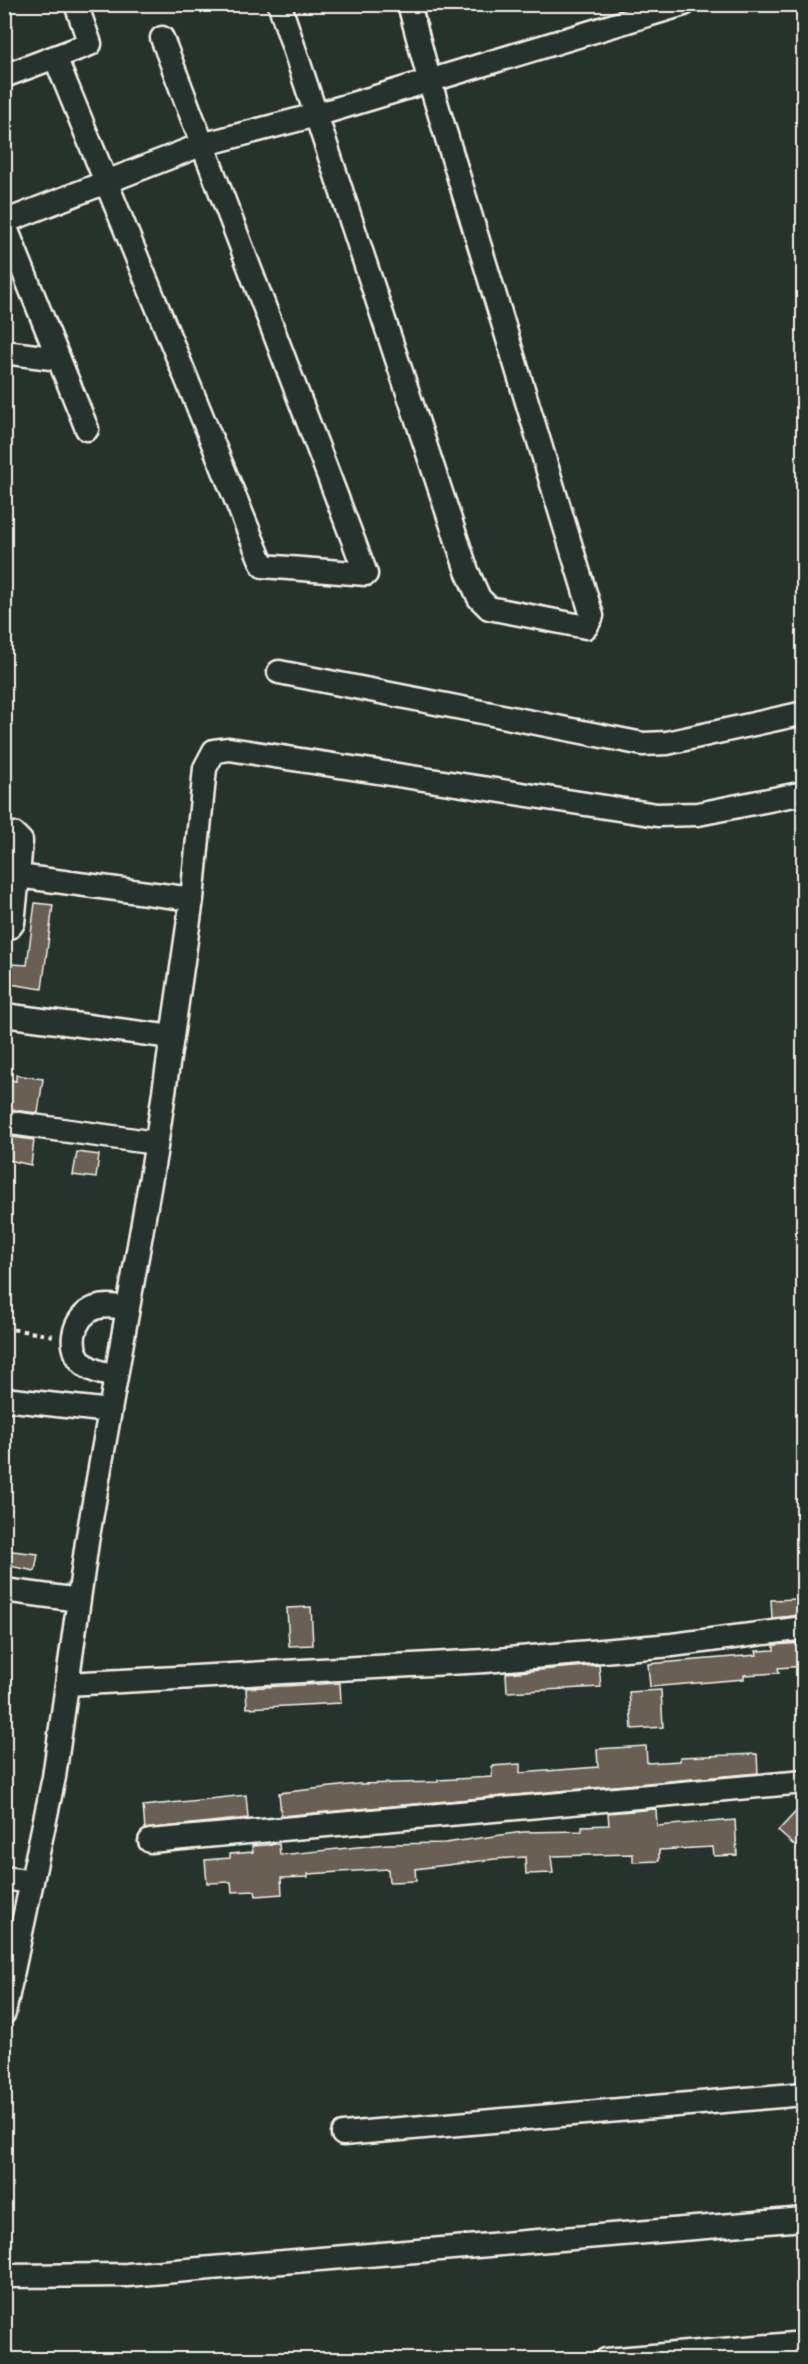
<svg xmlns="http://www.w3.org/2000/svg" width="808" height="2364" viewBox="0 0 808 2364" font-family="Delius,sans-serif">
<rect width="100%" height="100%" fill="#26332d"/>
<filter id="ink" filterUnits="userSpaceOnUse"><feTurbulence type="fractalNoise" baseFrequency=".0167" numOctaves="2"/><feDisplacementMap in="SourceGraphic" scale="12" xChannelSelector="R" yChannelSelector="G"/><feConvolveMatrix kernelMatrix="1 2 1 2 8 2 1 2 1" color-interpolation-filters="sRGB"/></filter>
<g filter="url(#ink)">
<!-- building -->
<path fill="#695e54" stroke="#f4f1e8" stroke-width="1.5" d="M 35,903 L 53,905 L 42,989 L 10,984 L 12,964 L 27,965 Z
M 16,1075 L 43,1079 L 38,1113 L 4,1109 L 4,1079 L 16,1081 Z
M 4,1136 L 34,1140 L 31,1165 L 4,1159 Z
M 77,1152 L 99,1155 L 96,1178 L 73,1175 Z
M 4,1550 L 38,1554 L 35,1571 L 4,1565 Z
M 799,1599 L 800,1615 L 772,1618 L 771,1600 Z
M 311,1607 L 313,1645 L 289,1646 L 287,1608 Z
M 804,1643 L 804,1666 L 778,1668 L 779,1673 L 744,1675 L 744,1679 L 650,1687 L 648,1664 L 757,1655 L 756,1651 L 774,1650 L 774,1645 Z
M 599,1665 L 601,1687 L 507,1692 L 506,1673 Z
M 340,1683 L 341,1703 L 247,1708 L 246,1688 Z
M 661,1690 L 663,1727 L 632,1729 L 629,1692 Z
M 646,1746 L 647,1763 L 680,1761 L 680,1757 L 757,1754 L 758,1773 L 281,1816 L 279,1793 L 358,1784 L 438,1782 L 438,1780 L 492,1777 L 492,1766 L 520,1764 L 520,1773 L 598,1767 L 597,1749 Z
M 246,1795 L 248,1818 L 145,1829 L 143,1806 Z
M 804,1803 L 804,1854 L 778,1831 Z
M 656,1809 L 657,1826 L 735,1820 L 737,1855 L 714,1856 L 713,1847 L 659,1850 L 659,1861 L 633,1862 L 633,1854 L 551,1856 L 553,1873 L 526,1874 L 525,1857 L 495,1859 L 415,1869 L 416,1881 L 389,1882 L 388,1869 L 308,1874 L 308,1877 L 281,1878 L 282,1894 L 256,1896 L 255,1891 L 232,1892 L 231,1882 L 207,1883 L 205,1860 L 230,1858 L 230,1854 L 253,1852 L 252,1846 L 279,1844 L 280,1855 L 387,1844 L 445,1843 L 523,1832 L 582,1831 L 582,1826 L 609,1825 L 608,1813 Z"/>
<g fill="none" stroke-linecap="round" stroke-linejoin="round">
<defs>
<path id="street" d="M 280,6 L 467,571 L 479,598 L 489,608 L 586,627 L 592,616 L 429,79 L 409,4
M 55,57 L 263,566 L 366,574 L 162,38
M 4,76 L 90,44 L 76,4
M 4,222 L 201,145 L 316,115 L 684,4
M 4,223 L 87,429
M 4,352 L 59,359
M 279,672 L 643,744 L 667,743 L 804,713
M 4,833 L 14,834 L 21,841 L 18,876
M 4,928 L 10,927 L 13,923 L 18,876 L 192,899
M 4,1015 L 172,1037
M 4,1122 L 156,1143
M 116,1376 C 106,1374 94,1372 85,1365 C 66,1349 72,1317 95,1308 C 106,1304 117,1307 128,1308
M 4,1399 L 110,1411
M 4,1590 L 79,1600
M 67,1684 L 485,1661 L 672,1645 L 804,1628
M 150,1841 L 804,1782
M 4,1878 L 32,1882
M 4,2013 L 54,1777 L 87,1542 L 155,1154 L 192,899 L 205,768 L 214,751 L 229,749 L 657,815 L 698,814 L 804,793
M 343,2134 L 804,2094
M 4,2276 L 127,2275 L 804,2219
M 606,2360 L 804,2343"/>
</defs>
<!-- street casing -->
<use href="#street" stroke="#f4f1e8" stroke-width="27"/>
<!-- path -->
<path stroke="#f4f1e8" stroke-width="4" stroke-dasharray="4.5 4.5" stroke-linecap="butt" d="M 4,1328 L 54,1336"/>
<!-- street -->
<use href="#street" stroke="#26332d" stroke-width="22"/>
</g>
</g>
<!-- margin -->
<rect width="808" height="2364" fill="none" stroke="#26332d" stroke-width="24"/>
<rect x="12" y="12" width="784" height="2340" fill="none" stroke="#f4f1e8" stroke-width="2" filter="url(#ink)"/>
</svg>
